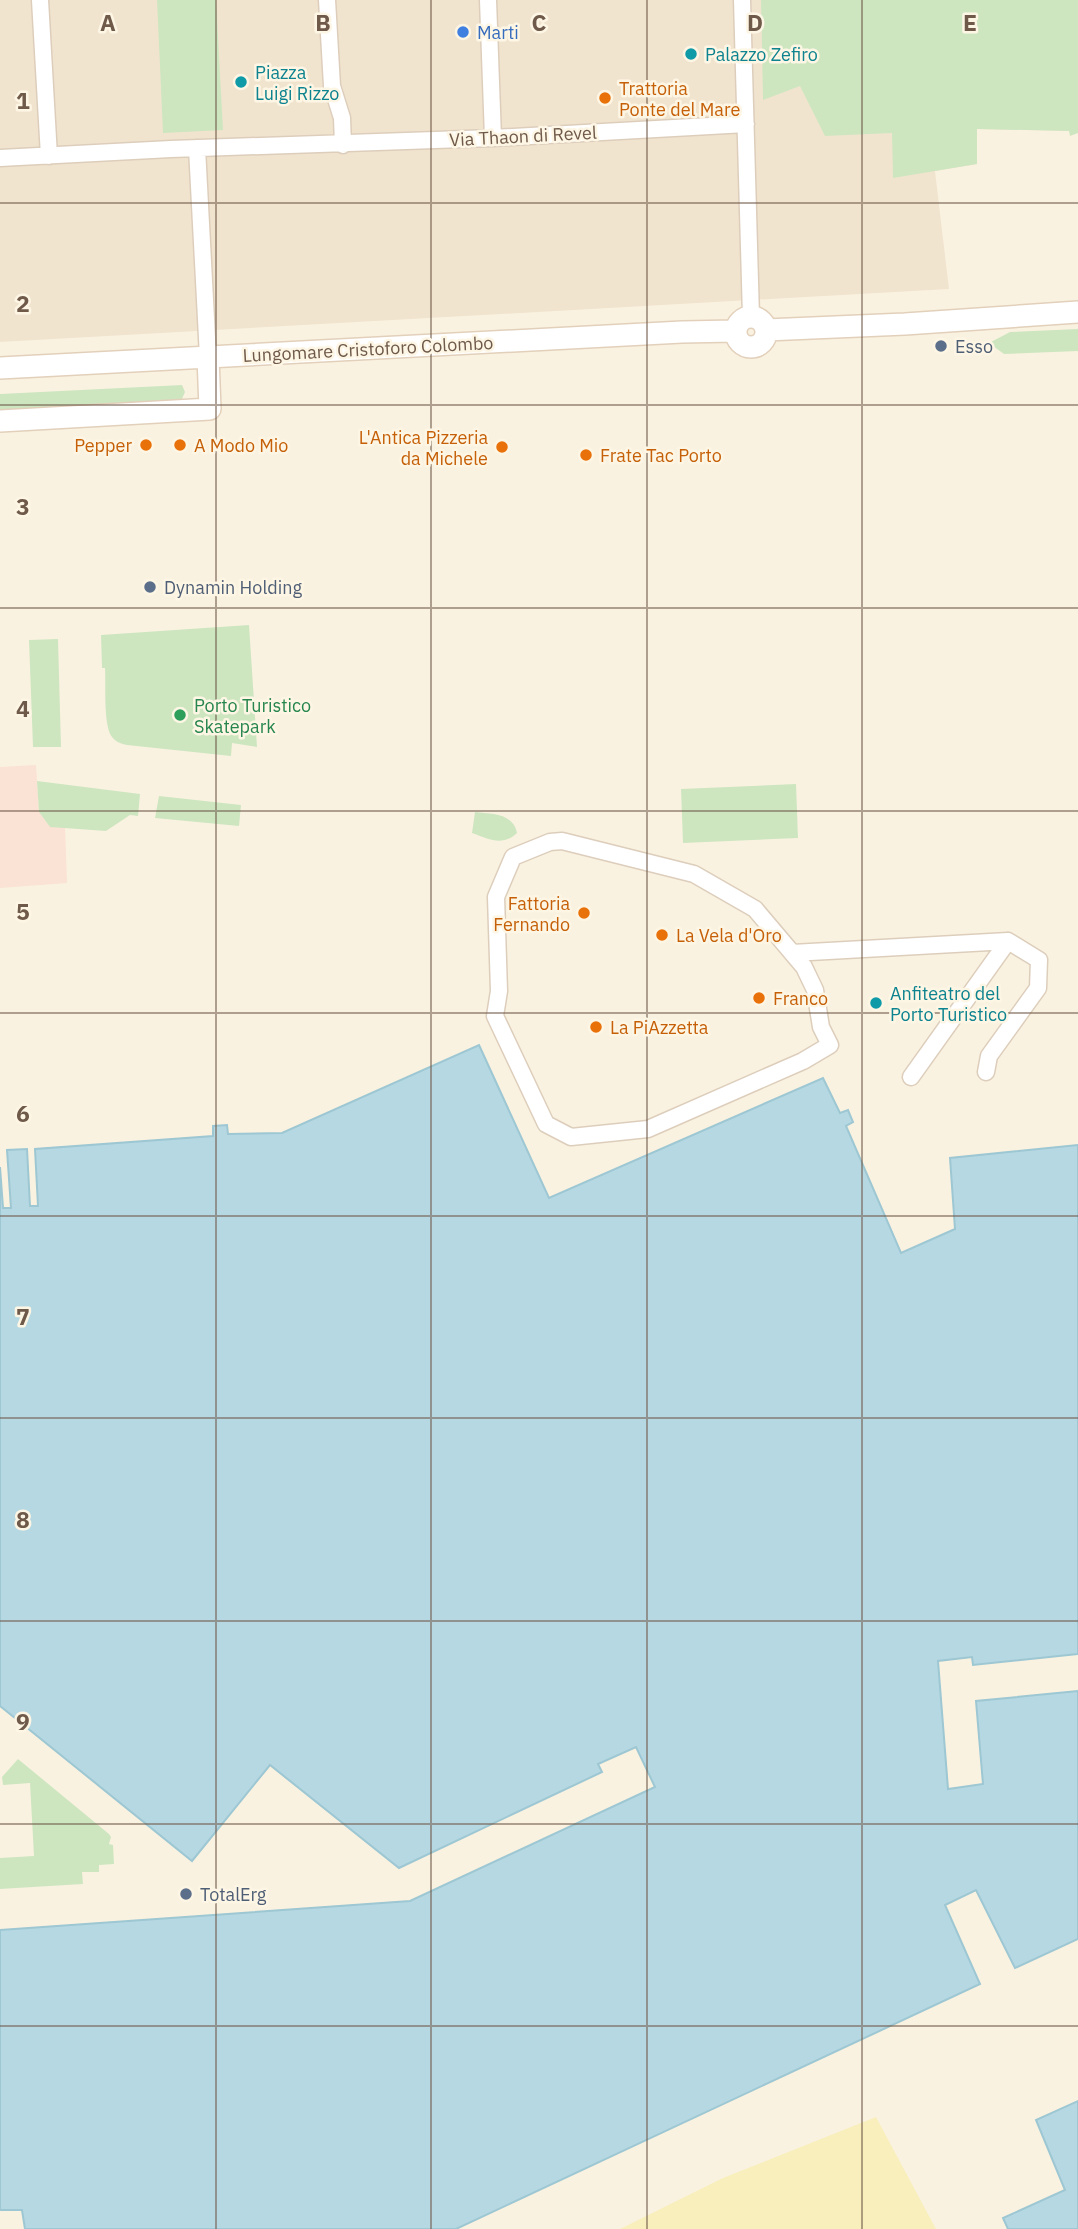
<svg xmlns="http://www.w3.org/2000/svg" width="1078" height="2229" viewBox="0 0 1078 2229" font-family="'IBM Plex Sans',sans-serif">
<rect width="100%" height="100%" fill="#faf2e0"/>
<!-- residential -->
<path fill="#f1e4cf" d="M 0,0 L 1078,0 L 1069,131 L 977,129 L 977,164 L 935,171 L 949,289 L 0,342 Z"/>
<!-- commercial -->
<path fill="#fae2d4" d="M 36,765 L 39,812 L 50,827 L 65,827 L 67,883 L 0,888 L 0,767 Z"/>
<!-- green -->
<path fill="#cde6c0" d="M 157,0 L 216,0 L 223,130 L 163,133 Z
M 761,0 L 1078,0 L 1078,133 L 1070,136 L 1069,131 L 977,129 L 977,164 L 893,178 L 892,133 L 825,136 L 800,86 L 763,100 Z
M 1078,329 L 1078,351 L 1004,354 L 989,343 L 1010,332 Z
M 182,385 L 185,392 L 181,401 L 0,410 L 0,394 Z
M 249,625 L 257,747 L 232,743 L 231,756 L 127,745 C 121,744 116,742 112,737 C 103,725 106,685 105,668 L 102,668 L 101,635 Z
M 58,639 L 61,747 L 33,747 L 29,640 Z
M 37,781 L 140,794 L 138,816 L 130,815 L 106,831 L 50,827 L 39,812 Z
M 796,784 L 798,838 L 683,843 L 681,789 Z
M 159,796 L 241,805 L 239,826 L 155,818 Z
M 475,812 C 492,814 513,813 517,833 C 502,847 489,839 472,833 Z
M 18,1759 L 109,1834 L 111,1837 L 109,1844 L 113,1845 L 114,1864 L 99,1865 L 99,1872 L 82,1872 L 83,1884 L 0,1889 L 0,1858 L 34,1856 L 30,1783 L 3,1785 L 2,1777 Z"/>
<!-- sand -->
<path fill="#f8efbc" d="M 876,2117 L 936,2229 L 620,2229 L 723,2178 Z"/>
<!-- water -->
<path fill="#b6d8e2" stroke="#9dc7d3" stroke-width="2" d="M 479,1045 L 549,1198 L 823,1078 L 840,1113 L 848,1110 L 853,1122 L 846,1126 L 901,1253 L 955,1229 L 950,1158 L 1078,1145 L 1078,1654 L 973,1665 L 972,1657 L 938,1661 L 948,1789 L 983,1784 L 976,1701 L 1078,1691 L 1078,1939 L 1015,1968 L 976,1890 L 945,1905 L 980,1984 L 456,2229 L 25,2229 L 22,2210 L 0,2210 L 0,1930 L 410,1901 L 655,1787 L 636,1747 L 598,1764 L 602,1772 L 399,1868 L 270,1765 L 192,1861 L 0,1706 L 0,1167 L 3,1208 L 11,1208 L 7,1150 L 27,1149 L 30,1206 L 38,1206 L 35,1149 L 213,1136 L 213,1126 L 227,1125 L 228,1134 L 282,1133 Z
M 1078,2101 L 1078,2229 L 1008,2229 L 1003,2218 L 1065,2190 L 1036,2120 Z"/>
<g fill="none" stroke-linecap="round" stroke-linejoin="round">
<defs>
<path id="street" d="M 40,0 L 49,156
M 327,0 L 332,86 L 342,118 L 343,145
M 488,0 L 493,138
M 742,0 L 751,317
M 197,148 L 208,357
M 0,158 L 171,149 L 493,138 L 746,124
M 562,841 L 694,874 L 755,909 L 804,967 L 815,990 L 821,1027 L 830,1045 L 803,1061 L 648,1129 L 571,1137 L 546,1124 L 495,1016 L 499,991 L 496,897 L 513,857 L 550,842 Z
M 792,953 L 1008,941 L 911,1077
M 986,1072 L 989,1056 L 1038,988 L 1039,960 L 1008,941"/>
<path id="secondary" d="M736 332a15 15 0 1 1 30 0a15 15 0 1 1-30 0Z
M 766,330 L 905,324 L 1078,312
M 0,368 L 682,332 L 735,331
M 0,421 L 210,409 L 208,357"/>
</defs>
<!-- street casing -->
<use href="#street" stroke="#ddcebc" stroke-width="19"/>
<!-- secondary casing -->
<use href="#secondary" stroke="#e2d0bb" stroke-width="24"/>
<!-- street -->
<use href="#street" stroke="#fff" stroke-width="16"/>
<!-- secondary -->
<use href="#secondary" stroke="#fff" stroke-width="21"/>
</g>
<!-- grid -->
<path fill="none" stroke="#6f5949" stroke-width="2" stroke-opacity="0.55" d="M 216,0 L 216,2229M 431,0 L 431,2229M 647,0 L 647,2229M 862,0 L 862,2229M 0,203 L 1078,203M 0,405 L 1078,405M 0,608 L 1078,608M 0,811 L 1078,811M 0,1013 L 1078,1013M 0,1216 L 1078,1216M 0,1418 L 1078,1418M 0,1621 L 1078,1621M 0,1824 L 1078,1824M 0,2026 L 1078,2026"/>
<!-- markers -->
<circle fill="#3f7fe0" stroke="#fef6e5" stroke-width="2.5" cx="463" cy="32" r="7"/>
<g fill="#0f9aa8" stroke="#fef6e5" stroke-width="2.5">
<circle cx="691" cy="54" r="7"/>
<circle cx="241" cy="82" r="7"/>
<circle cx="876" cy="1003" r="7"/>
</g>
<g fill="#e8710a" stroke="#fef6e5" stroke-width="2.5">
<circle cx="605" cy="98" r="7"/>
<circle cx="146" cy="445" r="7"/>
<circle cx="180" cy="445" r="7"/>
<circle cx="502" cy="447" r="7"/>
<circle cx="586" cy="455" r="7"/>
<circle cx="584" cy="913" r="7"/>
<circle cx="662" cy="935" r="7"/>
<circle cx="759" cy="998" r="7"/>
<circle cx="596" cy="1027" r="7"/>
</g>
<g fill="#5c6f8a" stroke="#fef6e5" stroke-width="2.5">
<circle cx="941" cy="346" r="7"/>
<circle cx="150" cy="587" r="7"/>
<circle cx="186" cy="1894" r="7"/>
</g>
<circle fill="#2e9e5b" stroke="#fef6e5" stroke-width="2.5" cx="180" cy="715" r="7"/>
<g text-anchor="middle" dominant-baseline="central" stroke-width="5" stroke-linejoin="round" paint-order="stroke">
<!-- shop labels -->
<g font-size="18" fill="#366cbe" stroke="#fef6e5" text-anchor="start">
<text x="477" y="32">Marti</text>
</g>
<!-- culture labels -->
<g font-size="18" fill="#0d838f" stroke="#fef6e5" text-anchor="start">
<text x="705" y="54">Palazzo Zefiro</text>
<text x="255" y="72">Piazza<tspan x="255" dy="21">Luigi Rizzo</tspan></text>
<text x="890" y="993">Anfiteatro del<tspan x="890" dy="21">Porto Turistico</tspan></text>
</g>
<!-- food labels -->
<g font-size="18" fill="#c56008" stroke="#fef6e5" text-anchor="start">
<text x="619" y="88">Trattoria<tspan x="619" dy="21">Ponte del Mare</tspan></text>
<text x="488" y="437" text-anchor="end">L'Antica Pizzeria<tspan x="488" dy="21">da Michele</tspan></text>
<text x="132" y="445" text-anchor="end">Pepper</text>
<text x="194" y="445">A Modo Mio</text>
<text x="600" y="455">Frate Tac Porto</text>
<text x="570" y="903" text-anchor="end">Fattoria<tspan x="570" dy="21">Fernando</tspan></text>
<text x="676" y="935">La Vela d'Oro</text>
<text x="773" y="998">Franco</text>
<text x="610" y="1027">La PiAzzetta</text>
</g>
<!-- street labels -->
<g font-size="18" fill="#6f5949" stroke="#fef6e5">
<text transform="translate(523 136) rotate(-3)">Via Thaon di Revel</text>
<text transform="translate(368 349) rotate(-3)">Lungomare Cristoforo Colombo</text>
</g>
<!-- service labels -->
<g font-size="18" fill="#4e5e75" stroke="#fef6e5" text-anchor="start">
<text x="955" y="346">Esso</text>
<text x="164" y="587">Dynamin Holding</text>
<text x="200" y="1894">TotalErg</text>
</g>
<!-- leisure labels -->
<g font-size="18" fill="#27864d" stroke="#fef6e5" text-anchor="start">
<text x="194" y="705">Porto Turistico<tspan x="194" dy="21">Skatepark</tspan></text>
</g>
</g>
<g font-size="23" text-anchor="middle" font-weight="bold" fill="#6f5949" stroke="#fef6e5" stroke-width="5" stroke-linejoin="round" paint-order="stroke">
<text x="108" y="31">A</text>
<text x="323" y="31">B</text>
<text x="539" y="31">C</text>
<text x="755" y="31">D</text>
<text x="970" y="31">E</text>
<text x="23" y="109">1</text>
<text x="23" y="312">2</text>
<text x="23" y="515">3</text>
<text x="23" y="717">4</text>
<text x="23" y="920">5</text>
<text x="23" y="1122">6</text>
<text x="23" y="1325">7</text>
<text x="23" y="1528">8</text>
<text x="23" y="1730">9</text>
</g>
</svg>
